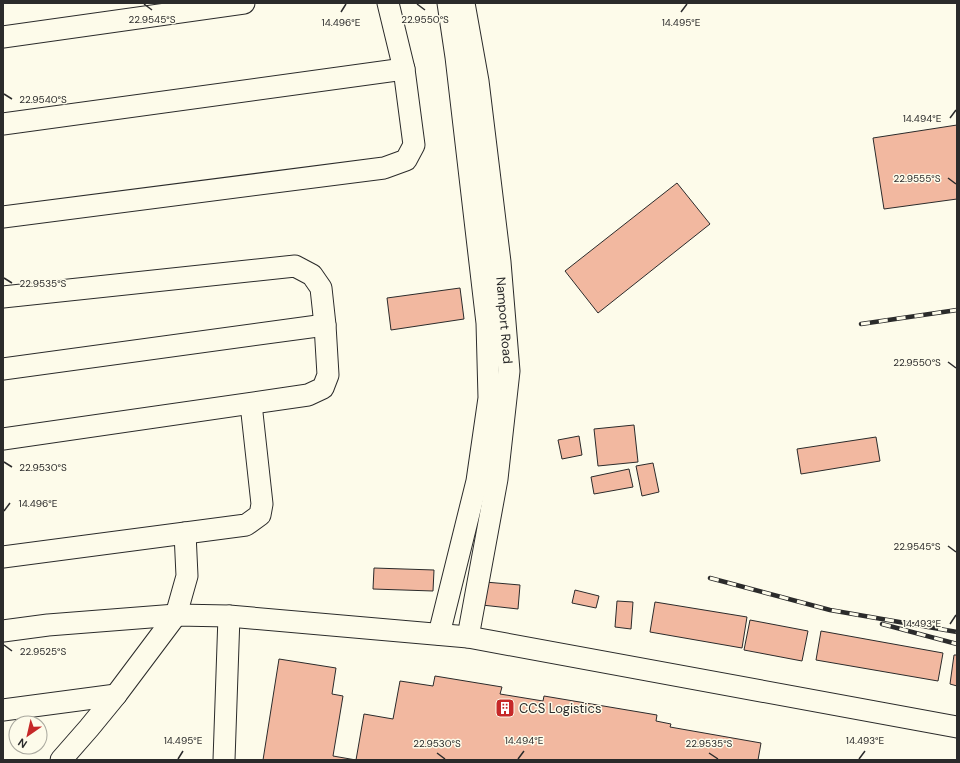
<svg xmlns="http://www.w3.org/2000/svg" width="960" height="763" viewBox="0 0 960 763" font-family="'DM Sans',sans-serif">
<rect width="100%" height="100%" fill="#fdfbea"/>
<!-- building -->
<path fill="#f2b8a0" stroke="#2b2b2b" d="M 957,125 L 957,199 L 884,209 L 873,138 Z
M 677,183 L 710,224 L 598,313 L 565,271 Z
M 460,288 L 464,319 L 391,330 L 387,298 Z
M 634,425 L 638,462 L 598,466 L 594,429 Z
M 579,436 L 582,455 L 562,459 L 558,440 Z
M 876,437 L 880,461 L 801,474 L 797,449 Z
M 653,463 L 659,492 L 642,496 L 636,466 Z
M 629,469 L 633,487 L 594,494 L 591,477 Z
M 374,568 L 434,570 L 433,591 L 373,589 Z
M 485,582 L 520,585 L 518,609 L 482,605 Z
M 575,590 L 599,596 L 596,608 L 572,603 Z
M 617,601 L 633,602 L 631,629 L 615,627 Z
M 655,602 L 747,617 L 742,648 L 650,632 Z
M 750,620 L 808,631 L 802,661 L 744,650 Z
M 821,631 L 943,653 L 938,681 L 816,660 Z
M 954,655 L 957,655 L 957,686 L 950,684 Z
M 279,659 L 336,668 L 332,694 L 343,696 L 333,756 L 356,760 L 364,714 L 393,719 L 400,681 L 433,686 L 435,676 L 502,687 L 500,694 L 543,701 L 544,696 L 657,715 L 656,721 L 671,724 L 670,727 L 761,743 L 758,760 L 263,760 Z"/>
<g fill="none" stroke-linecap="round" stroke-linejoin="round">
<defs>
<g id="minor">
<path id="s1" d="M 464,3 L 478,81 L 500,262 L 509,371 L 497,479 L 468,637"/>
<path d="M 3,37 L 244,3"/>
<path d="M 3,124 L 404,69"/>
<path d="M 3,217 L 384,168 L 406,160 L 414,145 L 404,69 L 388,3"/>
<path d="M 3,297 L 295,266 L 312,275 L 321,288 L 325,325 L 328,375 L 323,388 L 308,395 L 3,439"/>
<path d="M 3,369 L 325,325"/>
<path d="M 3,557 L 246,525 L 260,515 L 262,504 L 251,404"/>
<path d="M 3,631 L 48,625 L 176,615 L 229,616 L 468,637 L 957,727"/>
<path d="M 439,634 L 477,481 L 489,398 L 487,323 L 456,57 L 448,3"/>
<path d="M 3,710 L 116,695"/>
<path d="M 61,760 L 89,728 L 116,695 L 176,615 L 187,576 L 185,533"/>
<path d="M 224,760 L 229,616"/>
</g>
</defs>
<!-- minor casing -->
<use href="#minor" stroke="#2b2b2b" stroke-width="23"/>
<!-- minor -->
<use href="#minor" stroke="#fdfbea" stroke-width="21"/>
<defs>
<path id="rail" d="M 861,324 L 957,310
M 710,578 L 830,610 L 957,632
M 882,624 L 957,644"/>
</defs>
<!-- rail casing -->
<use href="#rail" stroke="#2b2b2b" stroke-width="4.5"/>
<!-- rail -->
<use href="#rail" stroke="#fdfbea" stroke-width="3" stroke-dasharray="9" stroke-linecap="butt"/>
</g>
<!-- ticks -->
<path fill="none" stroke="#2b2b2b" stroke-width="1.5" d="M 144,4 L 152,10M 417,4 L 425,10M 341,12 L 346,4M 681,12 L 687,4M 4,94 L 12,99M 950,118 L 956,110M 948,178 L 956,184M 4,278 L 12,283M 948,362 L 956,368M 4,462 L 12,467M 4,511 L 10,503M 948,546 L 956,552M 950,624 L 956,615M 4,645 L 12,651M 437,753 L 445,759M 709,753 L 718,759M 178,759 L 183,751M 518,759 L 524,751M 859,759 L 865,751"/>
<!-- icons -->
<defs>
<symbol id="building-square" viewBox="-11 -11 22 22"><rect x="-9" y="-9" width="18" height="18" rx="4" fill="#c62828" stroke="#fdfbea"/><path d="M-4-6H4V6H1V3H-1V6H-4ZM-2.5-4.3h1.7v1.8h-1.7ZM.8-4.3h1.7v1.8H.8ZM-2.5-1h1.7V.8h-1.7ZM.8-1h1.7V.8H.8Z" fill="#fff"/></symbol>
</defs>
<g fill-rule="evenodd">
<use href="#building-square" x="494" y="697" width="22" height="22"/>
</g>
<g text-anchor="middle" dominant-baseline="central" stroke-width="3" stroke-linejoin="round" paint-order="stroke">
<!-- street labels -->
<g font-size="13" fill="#2b2b2b" stroke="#fdfbea">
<text stroke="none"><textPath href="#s1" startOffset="320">Namport Road</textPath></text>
</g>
<!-- poi labels -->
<g font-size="13" fill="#2b2b2b" stroke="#fdfbea" text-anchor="start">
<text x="519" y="708">CCS Logistics</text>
</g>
</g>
<g font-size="10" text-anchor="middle" fill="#2b2b2b" stroke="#fdfbea" stroke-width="3" stroke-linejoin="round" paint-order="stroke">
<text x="152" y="23">22.9545°S</text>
<text x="425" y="23">22.9550°S</text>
<text x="341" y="26">14.496°E</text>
<text x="681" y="26">14.495°E</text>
<text x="43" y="103">22.9540°S</text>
<text x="922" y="122">14.494°E</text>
<text x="917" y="182">22.9555°S</text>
<text x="43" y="287">22.9535°S</text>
<text x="917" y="366">22.9550°S</text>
<text x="43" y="471">22.9530°S</text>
<text x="38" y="507">14.496°E</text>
<text x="917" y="550">22.9545°S</text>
<text x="922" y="627">14.493°E</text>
<text x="43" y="655">22.9525°S</text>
<text x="183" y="744">14.495°E</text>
<text x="524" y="744">14.494°E</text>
<text x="865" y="744">14.493°E</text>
<text x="437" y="747">22.9530°S</text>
<text x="709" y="747">22.9535°S</text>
</g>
<!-- border -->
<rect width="960" height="763" fill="none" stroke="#2b2b2b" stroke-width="8"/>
<!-- north arrow -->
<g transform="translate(28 735) rotate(214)"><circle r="19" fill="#fdfbea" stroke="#a9a89e"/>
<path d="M0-3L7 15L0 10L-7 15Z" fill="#c62828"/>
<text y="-6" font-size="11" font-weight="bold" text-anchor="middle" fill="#2b2b2b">N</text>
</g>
</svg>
